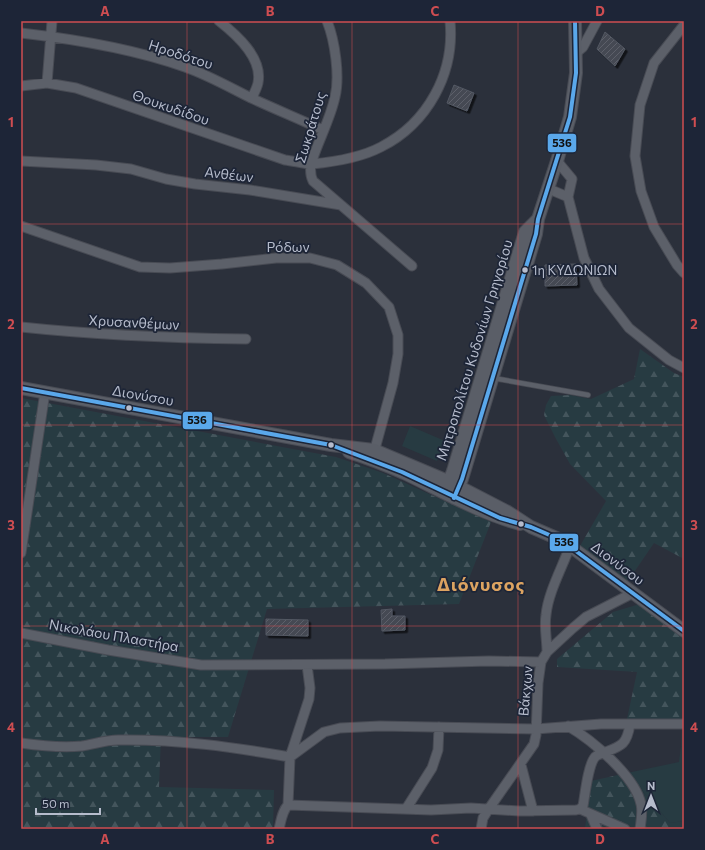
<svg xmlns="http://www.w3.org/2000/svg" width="705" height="850" viewBox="0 0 705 850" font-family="Commissioner,sans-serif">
<defs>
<pattern id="forest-firs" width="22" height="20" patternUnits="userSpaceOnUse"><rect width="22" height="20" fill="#273b42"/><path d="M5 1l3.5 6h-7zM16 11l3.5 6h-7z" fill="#44555c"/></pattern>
<pattern id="building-hatch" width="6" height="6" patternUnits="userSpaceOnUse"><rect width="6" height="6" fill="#444952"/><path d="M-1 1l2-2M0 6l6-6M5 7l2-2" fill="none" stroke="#5d616a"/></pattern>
<filter id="shadow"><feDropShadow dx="2.5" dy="2.5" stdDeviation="0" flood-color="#0009"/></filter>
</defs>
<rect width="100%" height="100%" fill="#2b303b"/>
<!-- green -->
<path fill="#273b42" d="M 410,426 L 445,441 L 437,461 L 402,446 Z
M 681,746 L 684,747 L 684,821 L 670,823 L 627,773 L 679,762 Z"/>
<!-- forest -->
<path fill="url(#forest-firs)" d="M 640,349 L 674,373 L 684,377 L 684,559 L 654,543 L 628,581 L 580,546 L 606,501 L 570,464 L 555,437 L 544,415 L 546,405 L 551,396 L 570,395 L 591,399 L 634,379 Z
M 21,398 L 336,457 L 383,473 L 491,522 L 459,604 L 267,609 L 228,737 L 161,737 L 159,787 L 274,790 L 273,829 L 21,829 Z
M 640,604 L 684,639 L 684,747 L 681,746 L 682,720 L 627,719 L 637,672 L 557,667 L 557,659 L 613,612 Z
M 627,773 L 670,823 L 684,821 L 684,829 L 585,829 L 591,781 Z"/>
<!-- building -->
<path fill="url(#building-hatch)" stroke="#535863" filter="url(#shadow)" d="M 605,32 L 625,49 L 615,66 L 597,49 Z
M 454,85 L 474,93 L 467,111 L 447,103 Z
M 576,264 L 577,285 L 545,286 L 545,265 Z
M 392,609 L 392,616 L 405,616 L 405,630 L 382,631 L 381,610 Z
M 266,619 L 308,620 L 308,636 L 266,635 Z"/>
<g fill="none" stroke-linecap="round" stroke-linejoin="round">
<defs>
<path id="lane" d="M 493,378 L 588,395"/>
<path id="street" d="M 219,21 C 237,35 263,58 258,83 C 257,88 254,93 252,98
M 327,21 C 335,41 340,76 335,97 C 330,120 318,141 311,164 C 310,171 310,175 313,181 L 412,266
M 684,25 L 654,63 L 640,105 L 635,156 L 641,191 L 654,227 L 677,265 L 684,273
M 21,33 C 74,39 134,49 185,67 C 208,75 229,87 251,98 C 275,109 299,119 323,130
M 576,53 L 583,47 L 597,21
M 47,83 L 52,21
M 21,86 L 47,83 L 76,88 L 285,160 C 294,161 304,164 312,164 C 333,162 362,157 381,147 C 428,123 455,73 450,21
M 21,161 L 96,165 L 131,169 L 166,179 L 195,184 L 250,190 L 341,205
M 557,161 L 572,179 L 568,197 L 584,258 L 599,289 L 629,328 L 669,360 L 684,368
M 549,189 L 568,197
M 21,226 L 140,267 L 170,268 L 222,264 L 276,258 L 310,258 L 337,265 L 366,283 L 389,307 L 398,335 L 398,354 L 393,383 L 373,456
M 21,327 C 96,335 171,338 246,339
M 21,553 L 45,392
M 21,633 L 108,650 L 201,665 L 385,664 L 489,661 L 541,662
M 547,652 C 547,640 544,627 546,615 C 548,593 562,568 570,546
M 568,726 C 592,740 635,776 641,804 C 643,812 641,821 640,829
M 21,743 C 42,746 61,748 82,746 C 94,744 106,740 118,740 C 177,739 232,747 290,757 L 324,732 L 340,728 L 380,726 L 536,729 L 601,724 L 684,724
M 521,765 L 533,811
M 288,805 L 431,810 L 471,808 L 519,811 L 576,810 L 580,809 L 583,806 C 585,795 588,765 595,757 C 597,755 600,754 603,753 C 621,746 627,745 630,724
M 406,809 L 432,768 L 438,750 L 439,727
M 580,809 L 625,829
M 591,815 L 597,829
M 279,829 C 281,821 282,811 288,805 L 290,757 L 309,699 L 310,688 L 307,665
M 481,829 L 483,818 L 488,810 L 534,744 L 536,735 L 538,683 L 541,662 L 547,652 L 573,628 L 586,617 L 633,593"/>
<path id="secondary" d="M 21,388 L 331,445 L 374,450 L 450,482 L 508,512 L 531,527 L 561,540 L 570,546 L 684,631
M 349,452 C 368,458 386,465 404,473 C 442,491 479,513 520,524
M 445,493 L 453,471 L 525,232 L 538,219
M 454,498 L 462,479 L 536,234 L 538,219 L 557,161 L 570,117 L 576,73 L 575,21"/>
</defs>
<!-- lane casing -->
<use href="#lane" stroke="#484b54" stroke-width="6"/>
<!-- street casing -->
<use href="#street" stroke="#484b54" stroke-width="11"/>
<!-- secondary casing -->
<use href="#secondary" stroke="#484b54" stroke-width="14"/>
<!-- lane -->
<use href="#lane" stroke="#5c6069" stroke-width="4.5"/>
<!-- street -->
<use href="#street" stroke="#5c6069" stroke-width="9"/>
<!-- secondary -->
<use href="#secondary" stroke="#5a5e67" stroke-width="12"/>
<defs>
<path id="bus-1" d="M 21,388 L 331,445 L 402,472 L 500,518 L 531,527 L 561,540 L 684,631
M 454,498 L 462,479 L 536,234 L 538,219 L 570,117 L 576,73 L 575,21"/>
</defs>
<!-- bus-1 casing -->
<use href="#bus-1" stroke="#1d2537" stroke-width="7"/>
<!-- bus-1 -->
<use href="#bus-1" stroke="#5aa8eb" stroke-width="4"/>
</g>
<!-- grid -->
<path fill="none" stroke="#ce4d51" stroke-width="1" stroke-opacity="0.55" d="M 187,21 L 187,829M 352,21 L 352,829M 518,21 L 518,829M 21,224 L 684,224M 21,425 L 684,425M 21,626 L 684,626"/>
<!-- markers -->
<g fill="#b6bccc" stroke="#1d2537" stroke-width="1.5">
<circle cx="525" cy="270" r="3.5"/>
<circle cx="129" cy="408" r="3.5"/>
<circle cx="331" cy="445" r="3.5"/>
<circle cx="521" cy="524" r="3.5"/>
</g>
<g text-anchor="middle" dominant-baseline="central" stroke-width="3.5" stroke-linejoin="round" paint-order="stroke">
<!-- bus labels -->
<g font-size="13" fill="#b6bccc" stroke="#1d2537" text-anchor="start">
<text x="532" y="270">1η ΚΥΔΩΝΙΩΝ</text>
</g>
<!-- street labels -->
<g font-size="14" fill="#b6bccc" stroke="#1d2537">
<text transform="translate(181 54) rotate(18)">Ηροδότου</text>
<text transform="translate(171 107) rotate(19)">Θουκυδίδου</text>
<text transform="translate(310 127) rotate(-73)">Σωκράτους</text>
<text transform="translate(229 174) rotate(7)">Ανθέων</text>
<text x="288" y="246">Ρόδων</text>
<text transform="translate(134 322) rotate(3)">Χρυσανθέμων</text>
<text transform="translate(474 350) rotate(-73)">Μητροπολίτου Κυδονίων Γρηγορίου</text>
<text transform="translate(143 395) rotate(10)">Διονύσου</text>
<text transform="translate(618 563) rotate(37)">Διονύσου</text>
<text transform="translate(114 635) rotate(10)">Νικολάου Πλαστήρα</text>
<text transform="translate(525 691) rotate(-85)">Βάκχων</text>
</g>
<!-- district labels -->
<g font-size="18" font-weight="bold" letter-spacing="1" fill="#dca361" stroke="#1d2537">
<text x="481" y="584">Διόνυσος</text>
</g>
</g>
<g stroke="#1d2537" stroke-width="1.5">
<rect x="547" y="133" width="30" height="20" rx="4" fill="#5aa8eb"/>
<rect x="182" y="411" width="31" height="19" rx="4" fill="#5aa8eb"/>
<rect x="549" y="533" width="30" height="19" rx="4" fill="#5aa8eb"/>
</g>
<g font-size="11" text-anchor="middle" font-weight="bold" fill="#111">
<text x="562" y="147">536</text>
<text x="197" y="424">536</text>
<text x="564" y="546">536</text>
</g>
<!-- border -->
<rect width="705" height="850" fill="none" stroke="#1d2537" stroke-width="44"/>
<!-- north arrow -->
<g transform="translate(651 796)" stroke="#1d2537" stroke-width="3" paint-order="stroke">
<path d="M0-3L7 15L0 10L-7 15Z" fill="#b6bccc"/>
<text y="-6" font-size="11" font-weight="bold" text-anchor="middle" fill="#b6bccc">N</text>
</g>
<!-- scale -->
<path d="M36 808v6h64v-6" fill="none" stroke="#b6bccc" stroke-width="2"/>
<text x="42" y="808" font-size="12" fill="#b6bccc" stroke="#1d2537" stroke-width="3" paint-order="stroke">50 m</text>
<rect x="22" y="22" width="661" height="806" fill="none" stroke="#ce4d51" stroke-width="1.5"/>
<g font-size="13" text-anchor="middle" font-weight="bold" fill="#ce4d51">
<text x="105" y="16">A</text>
<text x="270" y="16">B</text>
<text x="435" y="16">C</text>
<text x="600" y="16">D</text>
<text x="11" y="127">1</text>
<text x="694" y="127">1</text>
<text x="11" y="329">2</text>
<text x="694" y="329">2</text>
<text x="11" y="530">3</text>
<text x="694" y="530">3</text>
<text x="11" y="732">4</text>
<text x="694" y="732">4</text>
<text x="105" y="844">A</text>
<text x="270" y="844">B</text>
<text x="435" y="844">C</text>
<text x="600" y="844">D</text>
</g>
</svg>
